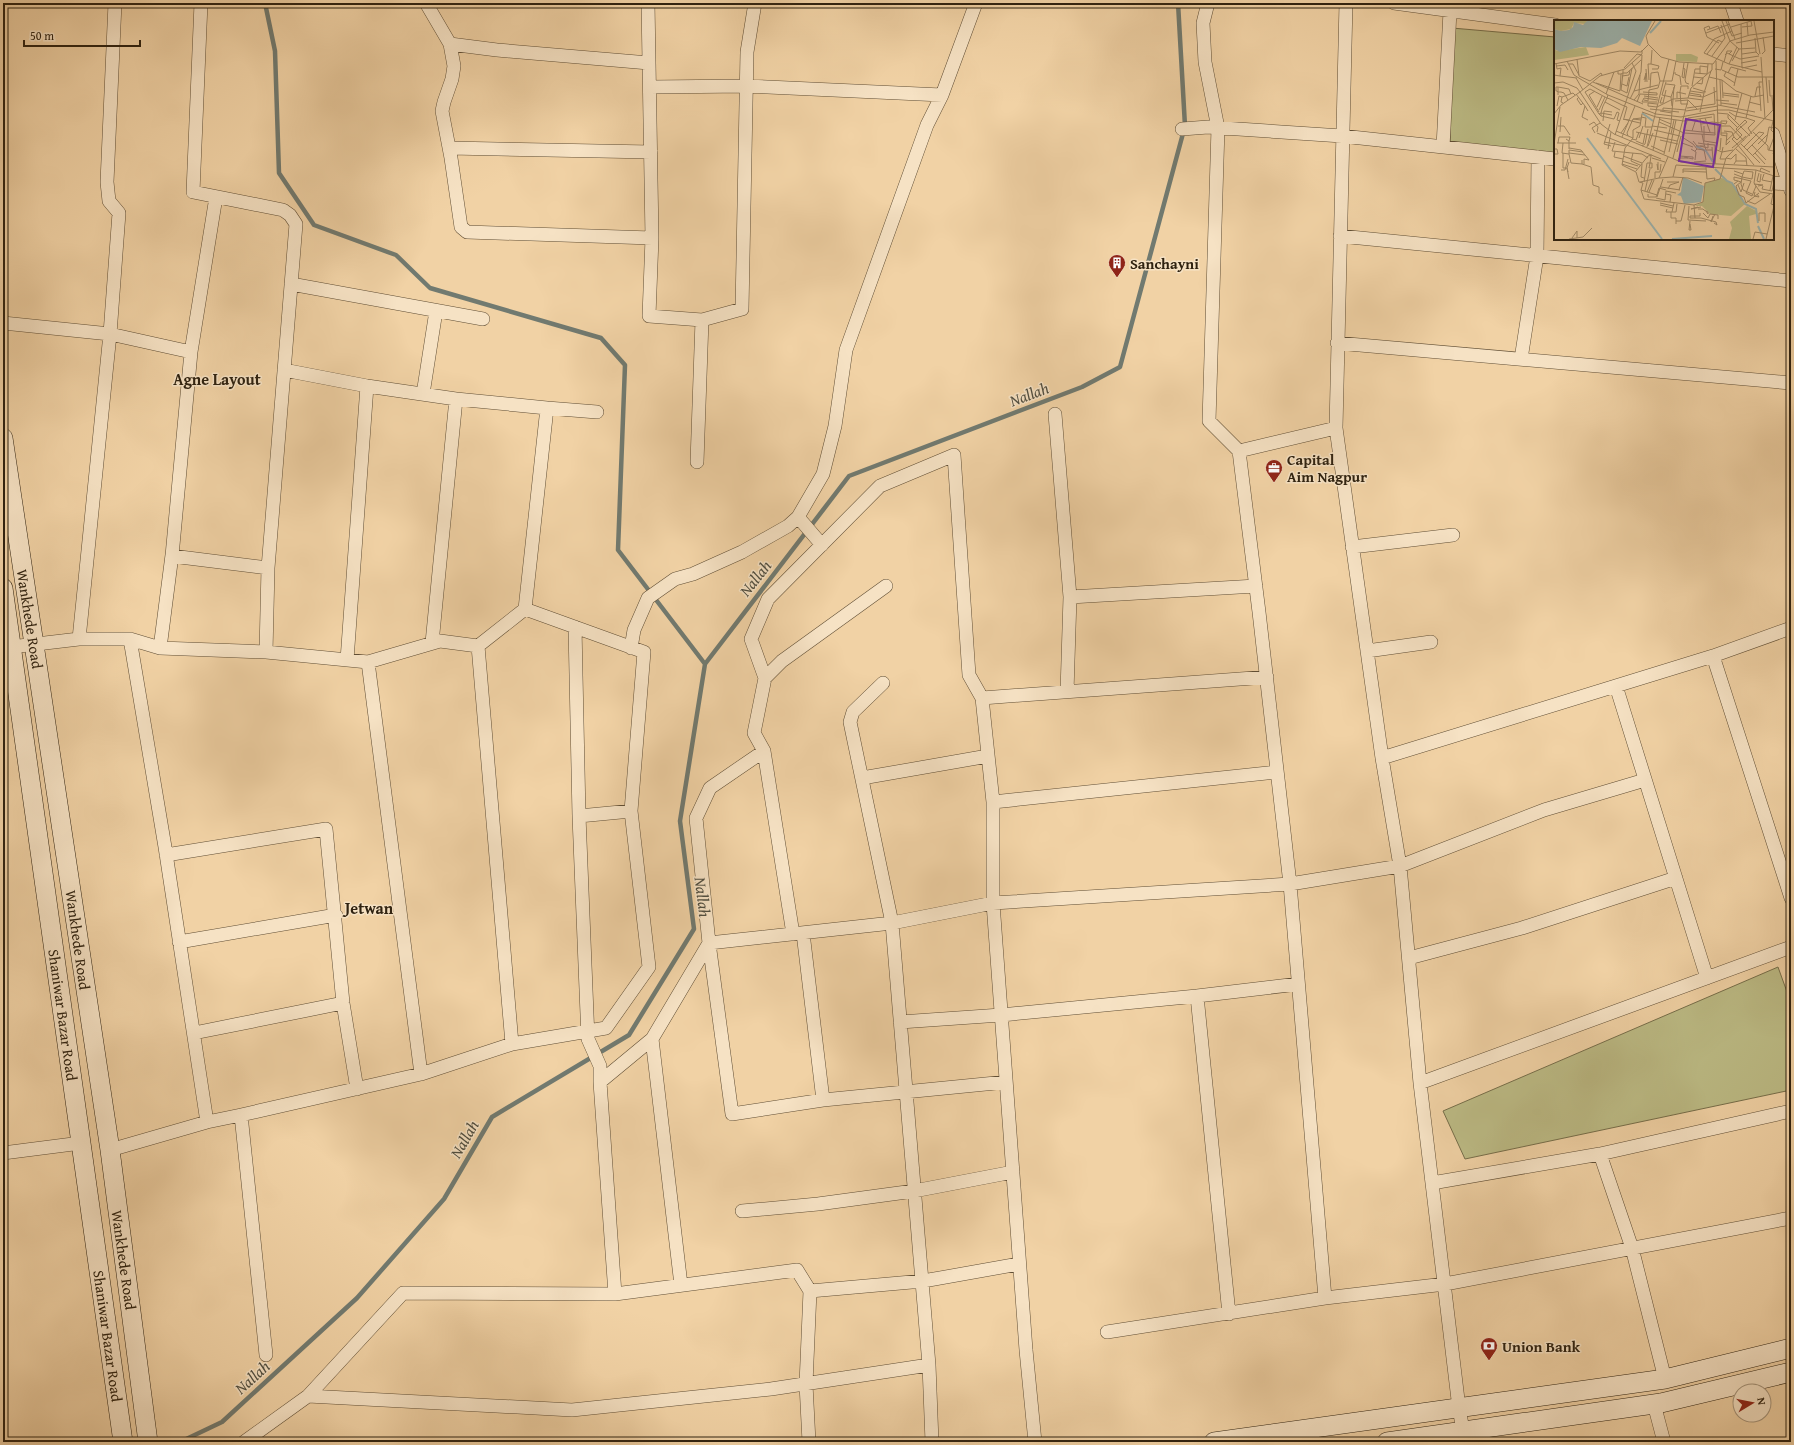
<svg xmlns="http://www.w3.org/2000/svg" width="1794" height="1445" viewBox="0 0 1794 1445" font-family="'Gentium Book Plus',serif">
<rect width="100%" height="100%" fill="#f1d2a5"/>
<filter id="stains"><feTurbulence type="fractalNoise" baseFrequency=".005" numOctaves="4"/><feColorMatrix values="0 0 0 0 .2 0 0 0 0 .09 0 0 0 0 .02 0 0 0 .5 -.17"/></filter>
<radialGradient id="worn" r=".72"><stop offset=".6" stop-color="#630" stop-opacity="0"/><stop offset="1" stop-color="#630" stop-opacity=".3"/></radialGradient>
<!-- green -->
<path fill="#bcbb85" stroke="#766e4a" d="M 1452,28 L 1555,37 L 1555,153 L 1450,143 Z
M 1778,967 L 1791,1003 L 1791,1090 L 1465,1159 L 1443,1111 Z"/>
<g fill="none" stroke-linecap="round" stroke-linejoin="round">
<!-- stream -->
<path stroke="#717a70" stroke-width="4.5" d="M 265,3 L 275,51 L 279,173 L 314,225 L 396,255 L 430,288 L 601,338 L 625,365 L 618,550 L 705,664
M 180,1442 L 222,1422 L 357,1298 L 444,1199 L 492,1117 L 629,1035 L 694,929 L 680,821 L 705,664 L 849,476 L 1082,387 L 1120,367 L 1185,126 L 1178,3"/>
<defs>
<path id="minor" d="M 115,3 L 107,182 L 109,201 L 119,213 L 110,334 L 191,352
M 201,3 L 193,192 L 283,210 L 290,215 L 296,224 L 268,568 L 172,556 L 191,352 L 216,197
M 426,3 L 450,44 L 497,50 L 649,63
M 648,3 L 652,238 L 649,316 L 702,320
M 1208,3 L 1203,23 L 1205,62 L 1218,128 L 1209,421 L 1239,451 L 1259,612 L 1290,884 L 1325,1298 L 1445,1284 L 1791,1218
M 1346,3 L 1336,428 L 1382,758 L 1713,656 L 1791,628
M 1394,3 L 1555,25
M 1731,3 L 1737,21
M 450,44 L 454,66 L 452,79 L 444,102 L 442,111 L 451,158 L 461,227 L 467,232 L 652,238
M 1773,54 L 1791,56
M 650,87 L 747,86 L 942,95
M 1182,129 L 1208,127 L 1342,136 L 1555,159
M 1773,134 L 1791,191
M 1443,147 L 1450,11
M 450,148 L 651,152
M 1773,183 L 1789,184
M 1340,236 L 1791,281
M 291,284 L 483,319
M 3,323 L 110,334 L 79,639
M 1337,343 L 1791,383
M 1521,359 L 1537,256 L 1538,157
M 284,370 L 367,386
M 423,394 L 436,311
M 1055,414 L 1070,597
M 1239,451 L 1336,428
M 697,462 L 702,320 L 742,309 L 747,52 L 755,3
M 798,517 L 822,545
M 1352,547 L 1453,535
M 575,627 L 579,816 L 588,1039 L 600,1066 L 600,1082
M 130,639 L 160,648 L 172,555
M 432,643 L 456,399 L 547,408
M 478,646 L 512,1044
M 11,647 L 79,639 L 130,639 L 165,847 L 207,1122
M 160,648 L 266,652 L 368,662 L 440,641 L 478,646 L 525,609 L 547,408 L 597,412
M 631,648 L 634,630 L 648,598 L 675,579 L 693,574 L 742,552 L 788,526 L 798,517 L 823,474 L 835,426 L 846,350 L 927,125 L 942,95 L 976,3
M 1367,651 L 1431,642
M 266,652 L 268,568
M 1713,656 L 1791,898
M 347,660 L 367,386 L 456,399
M 368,662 L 421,1074
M 765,678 L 782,661 L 886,586
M 1616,686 L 1707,978
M 1067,692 L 1070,597 L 1256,586
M 764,751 L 710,788 L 696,818 L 709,943 L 732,1114 L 823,1100 L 1006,1082
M 1382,758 L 1400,866 L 1420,1083 L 1459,1408 L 1465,1442
M 862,778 L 988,756
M 993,802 L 982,698 L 1267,677
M 579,816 L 631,811
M 166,855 L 326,829 L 343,1003 L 357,1089
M 803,933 L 823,1100
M 793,934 L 764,751 L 754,733 L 765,678 L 751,639 L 768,599 L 880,486 L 954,455 L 969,675 L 982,698
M 179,942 L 336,915
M 1409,958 L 1522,928 L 1676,878
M 900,1022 L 1001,1015 L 1197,996
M 194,1033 L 343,1003
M 1420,1083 L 1791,947
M 241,1115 L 421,1074 L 512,1044 L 606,1028 L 649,967 L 631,811 L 644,652 L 525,609
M 110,1150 L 207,1122 L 241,1115 L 266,1355
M 3,1153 L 81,1143
M 1600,1154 L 1632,1248 L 1665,1379
M 1432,1183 L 1600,1154 L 1791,1111
M 742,1211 L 818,1204 L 914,1191 L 1013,1172
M 681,1285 L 652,1039 L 709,943 L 892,923 L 850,722 L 853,712 L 883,683
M 615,1294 L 600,1082 L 652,1039
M 1229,1314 L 1197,996 L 1298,984
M 1107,1332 L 1325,1298
M 929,1365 L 892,923 L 993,903 L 993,802 L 1277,772
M 308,1396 L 403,1293 L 615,1294 L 797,1270 L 810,1291
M 1654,1404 L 1664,1442
M 244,1442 L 308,1396 L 572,1410 L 771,1389 L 929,1365 L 932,1442
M 809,1442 L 806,1384 L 810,1291 L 923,1281 L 1019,1264
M 1035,1442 L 1026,1350 L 993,903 L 1290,884 L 1400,866 L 1544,810 L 1645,780"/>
<path id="secondary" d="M 3,438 L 110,1150 L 148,1442
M 3,588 L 123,1442
M 1214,1442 L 1665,1379 L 1791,1348
M 1387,1442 L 1661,1403 L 1791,1372"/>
</defs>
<!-- minor casing -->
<use href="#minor" stroke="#604e35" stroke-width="14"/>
<!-- secondary casing -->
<use href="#secondary" stroke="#2f2210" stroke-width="20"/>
<!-- minor -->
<use href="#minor" stroke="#f6e2c4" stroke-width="13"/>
<!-- secondary -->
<use href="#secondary" stroke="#f6e2c4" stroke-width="19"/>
</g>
<!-- icons -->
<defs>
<symbol id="building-pin" viewBox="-11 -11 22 30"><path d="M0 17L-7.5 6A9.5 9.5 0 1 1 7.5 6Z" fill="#8f2418" stroke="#f6e2c4"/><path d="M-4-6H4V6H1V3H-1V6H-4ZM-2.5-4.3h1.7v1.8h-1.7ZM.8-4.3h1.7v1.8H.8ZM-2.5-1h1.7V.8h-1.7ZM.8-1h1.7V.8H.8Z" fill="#fff"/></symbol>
<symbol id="office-pin" viewBox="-11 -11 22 30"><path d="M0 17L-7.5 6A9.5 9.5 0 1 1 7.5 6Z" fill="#8f2418" stroke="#f6e2c4"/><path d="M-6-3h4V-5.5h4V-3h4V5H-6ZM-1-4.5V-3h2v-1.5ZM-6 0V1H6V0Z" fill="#fff"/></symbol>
<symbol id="bank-pin" viewBox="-11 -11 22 30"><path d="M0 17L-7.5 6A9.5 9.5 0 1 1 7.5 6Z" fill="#8f2418" stroke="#f6e2c4"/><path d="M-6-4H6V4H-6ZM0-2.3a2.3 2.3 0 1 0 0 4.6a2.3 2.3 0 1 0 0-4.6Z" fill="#fff"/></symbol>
</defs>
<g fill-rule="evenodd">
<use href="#building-pin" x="1107" y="253" width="20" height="27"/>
<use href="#office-pin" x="1264" y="458" width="20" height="27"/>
<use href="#bank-pin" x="1479" y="1336" width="20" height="27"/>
</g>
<g text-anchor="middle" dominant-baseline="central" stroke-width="3" stroke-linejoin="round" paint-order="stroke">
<!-- poi labels -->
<g font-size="15" font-weight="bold" fill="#2f2210" stroke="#f6e2c4" text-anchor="start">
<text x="1130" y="263">Sanchayni</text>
<text x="1287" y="459">Capital<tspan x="1287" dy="17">Aim Nagpur</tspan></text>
<text x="1502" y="1346">Union Bank</text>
</g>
<!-- street labels -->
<g font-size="15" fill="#2f2210" stroke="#f6e2c4">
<text transform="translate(30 619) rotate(81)">Wankhede Road</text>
<text transform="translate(78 940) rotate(82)">Wankhede Road</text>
<text transform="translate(63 1015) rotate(82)">Shaniwar Bazar Road</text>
<text transform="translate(124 1260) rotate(82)">Wankhede Road</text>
<text transform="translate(108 1336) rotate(82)">Shaniwar Bazar Road</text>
</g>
<!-- neighbourhood labels -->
<g font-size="16" font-weight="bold" fill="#2f2210" stroke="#f6e2c4">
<text x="217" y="379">Agne Layout</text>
<text x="369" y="908">Jetwan</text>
</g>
<!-- water labels -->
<g font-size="16" font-style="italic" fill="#504e40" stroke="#f6e2c4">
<text transform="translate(1029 394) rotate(-21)">Nallah</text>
<text transform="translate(755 578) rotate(-52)">Nallah</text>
<text transform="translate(703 897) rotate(83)">Nallah</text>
<text transform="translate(464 1139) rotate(-60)">Nallah</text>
<text transform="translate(252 1377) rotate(-42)">Nallah</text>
</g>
</g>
<!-- overview -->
<g transform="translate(1554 20)">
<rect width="220" height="220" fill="#f1d2a5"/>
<path d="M 0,1 L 33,1 L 32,4 L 20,3 L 17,9 L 7,11 L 0,9 ZM 32,27 L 35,35 L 0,40 L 0,29 L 3,31 ZM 122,34 L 137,34 L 144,37 L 143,42 L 122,41 ZM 168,158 L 178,164 L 191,184 L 177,196 L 156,194 L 148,186 L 141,186 L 149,182 L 151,163 ZM 193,186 L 202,191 L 202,194 L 195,196 L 197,219 L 175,219 L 178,208 L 176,202 Z" fill="#bcbb85"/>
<path d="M 33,1 L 98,1 L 86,26 L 68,18 L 63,23 L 47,28 L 27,27 L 6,32 L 0,29 L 0,9 L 7,11 L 15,10 L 19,7 L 20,2 L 29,5 ZM 129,157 L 150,166 L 147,182 L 130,184 L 127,176 L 123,175 L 127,172 Z" fill="#9db5b0"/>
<path fill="none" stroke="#9db5b0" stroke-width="2" d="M 96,13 L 107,1M 88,93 L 99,101M 33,118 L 108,219M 142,126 L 152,131 L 159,142M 161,149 L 173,161 L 178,163 L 191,184 L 202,189 L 204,203M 204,206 L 210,219M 118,219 L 158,216"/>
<path fill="none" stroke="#a38c69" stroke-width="1" d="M 101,1 L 92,16 L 94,24 L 107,37 L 125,42 L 159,44 L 176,21 L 196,15 L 220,12M 168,1 L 176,21 L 185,29 L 201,28M 172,1 L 178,16 L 188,13M 174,1 L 181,19M 200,1 L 206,34M 193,2 L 194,15M 187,4 L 188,48 L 203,45M 177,7 L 197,1M 188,7 L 198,6 L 197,1M 156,9 L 155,6 L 150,8 L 153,17 L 165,23M 153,10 L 164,6 L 167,13M 178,11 L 160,19 L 150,33 L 175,44 L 208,52M 152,13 L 176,4M 201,18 L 202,32M 182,23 L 220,16M 88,30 L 88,34 L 71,49 L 46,56 L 26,72 L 47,104 L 60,114 L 127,142 L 220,147M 153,34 L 164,20 L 168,22M 188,34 L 202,32 L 205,35M 208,34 L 211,31 L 209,17M 171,35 L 173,33 L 186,39 L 205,36M 158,36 L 171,18 L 167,5M 207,37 L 211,99M 23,39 L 25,56M 13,41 L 20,55 L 28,60 L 54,75 L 102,94 L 127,97 L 163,90 L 175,90 L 220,101M 178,41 L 185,29M 170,42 L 173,31 L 178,31 L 175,34M 134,43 L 131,60 L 132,63 L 135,64M 187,43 L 203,40M 0,44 L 66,31 L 87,32 L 95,24M 15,44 L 19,44 L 25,55M 97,44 L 105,46 L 104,49 L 98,49M 175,44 L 183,27M 2,46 L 11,45 L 14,50M 70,48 L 83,34 L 88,35 L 87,52 L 80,71M 92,49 L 93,62M 161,49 L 167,50 L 169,42M 69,50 L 69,53 L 73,53 L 87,40M 168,50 L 184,57 L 220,57M 157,51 L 155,57 L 168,60 L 182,71 L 199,77 L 210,75M 121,52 L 121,54 L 126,56 L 127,65M 172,52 L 170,56 L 181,63M 97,53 L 104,52 L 106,61M 141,53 L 153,54 L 154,44M 174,53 L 177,47 L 192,51M 67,54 L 69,53 L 67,70 L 73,73 L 78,48M 146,54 L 146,46 L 154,47M 0,55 L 6,56 L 7,48 L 3,49 L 2,43M 6,56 L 23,58M 25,56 L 36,61 L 47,53 L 48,55M 68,56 L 75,55 L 76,50M 128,57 L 130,43M 128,57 L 130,58 L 131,49 L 129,48M 140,57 L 149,58 L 148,64 L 143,63M 212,57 L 214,83M 22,58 L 29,70M 90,60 L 92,53 L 91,62M 95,60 L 94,44 L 97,44 L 98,30M 166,60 L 167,85M 168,60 L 169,78M 215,60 L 216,76 L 220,76M 39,62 L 89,84M 112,62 L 108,75 L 117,77M 0,63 L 9,62 L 23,68 L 26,72M 42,63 L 66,71 L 67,54 L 64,54 L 64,51M 68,64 L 73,66 L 75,57M 112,64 L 121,65 L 117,77 L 118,86M 138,66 L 141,49 L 146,49M 180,66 L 184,49M 4,67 L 15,69 L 17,74M 160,67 L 161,84M 96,68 L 97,53M 139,68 L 152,72M 41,71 L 35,75 L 45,92M 136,71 L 150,73 L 146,92M 89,72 L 103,73M 135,73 L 147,75 L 146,77M 150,73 L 155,57M 169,73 L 185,75M 22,74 L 31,86M 52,74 L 60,52M 4,75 L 4,67 L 2,67 L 2,71 L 3,71 L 4,72 L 7,72 L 10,73 L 14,80M 54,75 L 53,78 L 49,86 L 48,89 L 47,93 L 45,94 L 31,72 L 36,69 L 51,77 L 53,78 L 56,79 L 68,85 L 73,87 L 70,98M 135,75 L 149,77 L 163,71M 169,75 L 185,77M 90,76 L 104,78M 201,76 L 203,67 L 207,67M 8,77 L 19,73 L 21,75M 25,77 L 23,79 L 27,85 L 29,83M 108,77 L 106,83 L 109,83 L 112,70M 218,77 L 219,90M 123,78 L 123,72 L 132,74M 134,78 L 149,80M 76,79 L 80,71 L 104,65M 80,80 L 85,74 L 86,55M 90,80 L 94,81 L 95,70 L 104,68 L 106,61 L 118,61 L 122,41M 162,80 L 175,81M 121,81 L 134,80M 51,82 L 66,90M 83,82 L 86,74 L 103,75 L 103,73M 103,82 L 88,82 L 90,78 L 104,80M 195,82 L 207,85M 167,83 L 183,85M 103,84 L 94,83 L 94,86 L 103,87 L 119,79 L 134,78 L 137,68 L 158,50 L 158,44M 134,84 L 127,84 L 126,72 L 127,66 L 134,66 L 134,69M 164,85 L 201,92M 3,86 L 5,76 L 8,77 L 7,82 L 9,83M 43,87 L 48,76M 133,88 L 161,84M 96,89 L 125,92M 45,90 L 51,77M 109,90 L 109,88 L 132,90M 34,91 L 31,86 L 28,97 L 34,100M 106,91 L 118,93M 132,91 L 164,86M 207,91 L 205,62 L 208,62M 88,92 L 102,97 L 130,101 L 158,97M 175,92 L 181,96 L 192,98 L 197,76M 163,93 L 174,94 L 187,107 L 172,121M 0,94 L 7,85 L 26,72M 45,94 L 47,96 L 47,93 L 58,95M 174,95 L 174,98 L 183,107M 47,96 L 60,99 L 63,92 L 65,93 L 63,100 L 66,101M 87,97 L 92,98 L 91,107 L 98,107M 151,98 L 156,112M 192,98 L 201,101 L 194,108 L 198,114M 105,99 L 117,104M 75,100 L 69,99 L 86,103M 87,100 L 79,99 L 87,98M 181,100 L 188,73M 49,101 L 50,91 L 58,92M 167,101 L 173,101 L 172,104 L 167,103 ZM 219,101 L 217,110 L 219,112M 105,102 L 130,113 L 161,115 L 160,94M 56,104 L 50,124 L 57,126M 147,104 L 158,102 L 167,103 L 167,106M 35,105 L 40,102 L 44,107 L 43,112M 4,106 L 10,106 L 16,115M 98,106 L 113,108M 150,106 L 150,121 L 163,123M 100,110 L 126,116M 130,110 L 148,112 L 146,99M 62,111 L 79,118 L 71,128 L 68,145 L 82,152 L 85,162 L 89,163 L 87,170 L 90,179 L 140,185M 138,111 L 142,99M 170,111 L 178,112 L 180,117M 6,112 L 7,97M 82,112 L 123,121M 148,112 L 161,113M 199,112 L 214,126 L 214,130 L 220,131 L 219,134M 41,113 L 38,108 L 46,103M 43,113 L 107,139M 67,113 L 74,103M 167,113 L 173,113 L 172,125 L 176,121M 117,114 L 120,100M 148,114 L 150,124 L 161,125M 61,115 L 82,51 L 78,43M 74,116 L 73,113 L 79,99M 173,116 L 167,115 L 167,106 L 176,106 L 190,121M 192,116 L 183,124 L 200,145M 68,117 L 81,86M 79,118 L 79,110 L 86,106 L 88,94M 85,118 L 89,106M 129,118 L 128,123 L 139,127M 78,119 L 82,120 L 85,112M 106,120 L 124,124M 82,121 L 89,124 L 91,114M 139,121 L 143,126 L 150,126M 50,122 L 72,126M 61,122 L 58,131 L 88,134 L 94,138M 3,123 L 15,123 L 15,121M 4,123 L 5,117 L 16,117 L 15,121 L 12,119M 9,123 L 8,133 L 15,134 L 15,130 L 29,132M 144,123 L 150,124 L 152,130 L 158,130M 0,124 L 6,87M 187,124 L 206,143M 204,124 L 213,115M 161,125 L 161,143M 198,125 L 212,140M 88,126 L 91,124 L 94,109M 94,126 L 99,113M 97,126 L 110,132M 146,126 L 154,128 L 154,123M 93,127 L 115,39M 158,127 L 159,140M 169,127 L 168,132 L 179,130M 190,127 L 205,112 L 210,113M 15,128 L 27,130 L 35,140 L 30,139 L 30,144M 178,128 L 183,124 L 178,119 L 180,117 L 183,120 L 188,115 L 182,109 L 191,100 L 193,102 L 187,107 L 196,116M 0,129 L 3,129 L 4,134 L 0,134M 15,129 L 15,123 L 22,123M 54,129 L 57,112M 137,129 L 142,132 L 141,140M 143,129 L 139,124 L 128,117 L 134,98 L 160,94M 182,129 L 192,138 L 193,146M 99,130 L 106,97M 163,130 L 168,132 L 166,139 L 172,139M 166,130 L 167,118M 193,130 L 210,113M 215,130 L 220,117M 141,131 L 143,129 L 150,130 L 152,140M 61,132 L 60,137 L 69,139M 115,132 L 122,100M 123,132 L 127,116M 9,133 L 9,148 L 13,148 L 14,152M 15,133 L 31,135M 79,133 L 77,141 L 86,145M 201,133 L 211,144M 15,134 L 17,143 L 28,144 L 28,140M 110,134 L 117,104 L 120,67M 69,136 L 88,143M 125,136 L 139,137 L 139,139 L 130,137M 198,136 L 212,122 L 215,107 L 220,108M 98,138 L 111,142M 119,138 L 134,80 L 143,89M 172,138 L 220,89M 172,138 L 177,139 L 182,134 L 182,141M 68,141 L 84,146M 124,141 L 125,138 L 134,138M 140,142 L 152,141M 96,143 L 98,143 L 98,148 L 95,148 ZM 28,144 L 37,147 L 39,165 L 45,167 L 45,173 L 49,175M 68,144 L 83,149M 88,144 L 87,157 L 90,158M 103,144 L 104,150 L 104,142M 161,144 L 164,108 L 162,41M 180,144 L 182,141 L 192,141M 152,147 L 202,150 L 200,163 L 206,172 L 220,174M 7,150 L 11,150 L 14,139M 202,150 L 220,156M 82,151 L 94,136 L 98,135M 129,151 L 152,152M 206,151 L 207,148 L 216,152M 129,153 L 129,149 L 152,149M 205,153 L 203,161 L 206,162 L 207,154M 180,154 L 188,157 L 189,154 L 180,151M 189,154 L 190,151 L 199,152 L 198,159 L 188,157 L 187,164 L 189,170 L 198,174M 210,154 L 208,160 L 218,162M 180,157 L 197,161 L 192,173 L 198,176 L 202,166M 180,157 L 180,160 L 184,161 L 180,164M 101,158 L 101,152 L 106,152 L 107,144M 105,158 L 119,157M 15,159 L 13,148 L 15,142M 184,161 L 187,162 L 182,166 L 185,175 L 190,177 L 192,183 L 205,173M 86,162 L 105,158 L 114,137M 90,162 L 93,143 L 96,143 L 97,136M 113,162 L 125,162 L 116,165 L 114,169M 148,163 L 134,158 L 119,157 L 122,145 L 152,147 L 153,159 L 161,158 L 160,161M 200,164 L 209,165 L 204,166M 184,165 L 187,172 L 190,163M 209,166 L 208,169 L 218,171 L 220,162M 107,167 L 126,170M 87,170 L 103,175 L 102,177 L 94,177 L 94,174M 125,170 L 129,157M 216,170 L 219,156M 91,171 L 96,149M 93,172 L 98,160M 95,172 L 100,160M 201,172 L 200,176 L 205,177 L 203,174M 112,174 L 117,175 L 116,182M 219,174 L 217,184 L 220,185M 103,175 L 105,168 L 112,170M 103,177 L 109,159M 102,178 L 111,180 L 112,171 L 122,173M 193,181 L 201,184 L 216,174M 106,183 L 119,186M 106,185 L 119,188M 135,186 L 134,200 L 152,201M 144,187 L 137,189 L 147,187M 113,189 L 112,192 L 118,192 L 120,183M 144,189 L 149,189 L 150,190 L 154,192 L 154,194 L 152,191M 117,192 L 117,198 L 122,198 L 122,204M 118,192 L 122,192 L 123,184M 146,193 L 146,196 L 136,196 L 136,198 L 147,198 L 162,202 L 163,205 L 160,203M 149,193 L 154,198 L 156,194 L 164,195 L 164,199M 159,196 L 157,202 L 161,194M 141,198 L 140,185 L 149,182 L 151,163 L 166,159 L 172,138M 122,201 L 127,201 L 131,185M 205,201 L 205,193 L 211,193 L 211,202M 136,204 L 137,210 L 135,210 L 136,201M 18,218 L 23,211 L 23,218M 15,219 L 29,217 L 38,208M 199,219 L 201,212 L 213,214M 212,219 L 220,186"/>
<path fill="#7b2cbf" fill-opacity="0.15" stroke="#7b2cbf" stroke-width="2" d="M 132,99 L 166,105 L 159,147 L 125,141 Z"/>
<rect width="220" height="220" fill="none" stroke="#2f2210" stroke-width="2"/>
</g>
<!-- margin -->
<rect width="1794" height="1445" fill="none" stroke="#f1d2a5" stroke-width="16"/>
<rect x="4" y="4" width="1786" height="1437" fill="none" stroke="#2f2210" stroke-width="2"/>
<rect x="8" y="8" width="1778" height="1429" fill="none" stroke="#2f2210"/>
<!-- north arrow -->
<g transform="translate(1752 1403) rotate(80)"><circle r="19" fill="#f6e2c4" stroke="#a6957c"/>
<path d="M0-3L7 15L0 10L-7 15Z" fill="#8f2418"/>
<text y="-6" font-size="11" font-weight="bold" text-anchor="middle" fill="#2f2210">N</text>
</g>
<!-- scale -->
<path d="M24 40v6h116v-6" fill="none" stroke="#2f2210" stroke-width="2"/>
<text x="30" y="40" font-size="12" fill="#2f2210" stroke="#f6e2c4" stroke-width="3" paint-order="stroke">50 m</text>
<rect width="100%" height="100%" filter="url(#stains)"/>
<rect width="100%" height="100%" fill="url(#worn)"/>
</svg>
